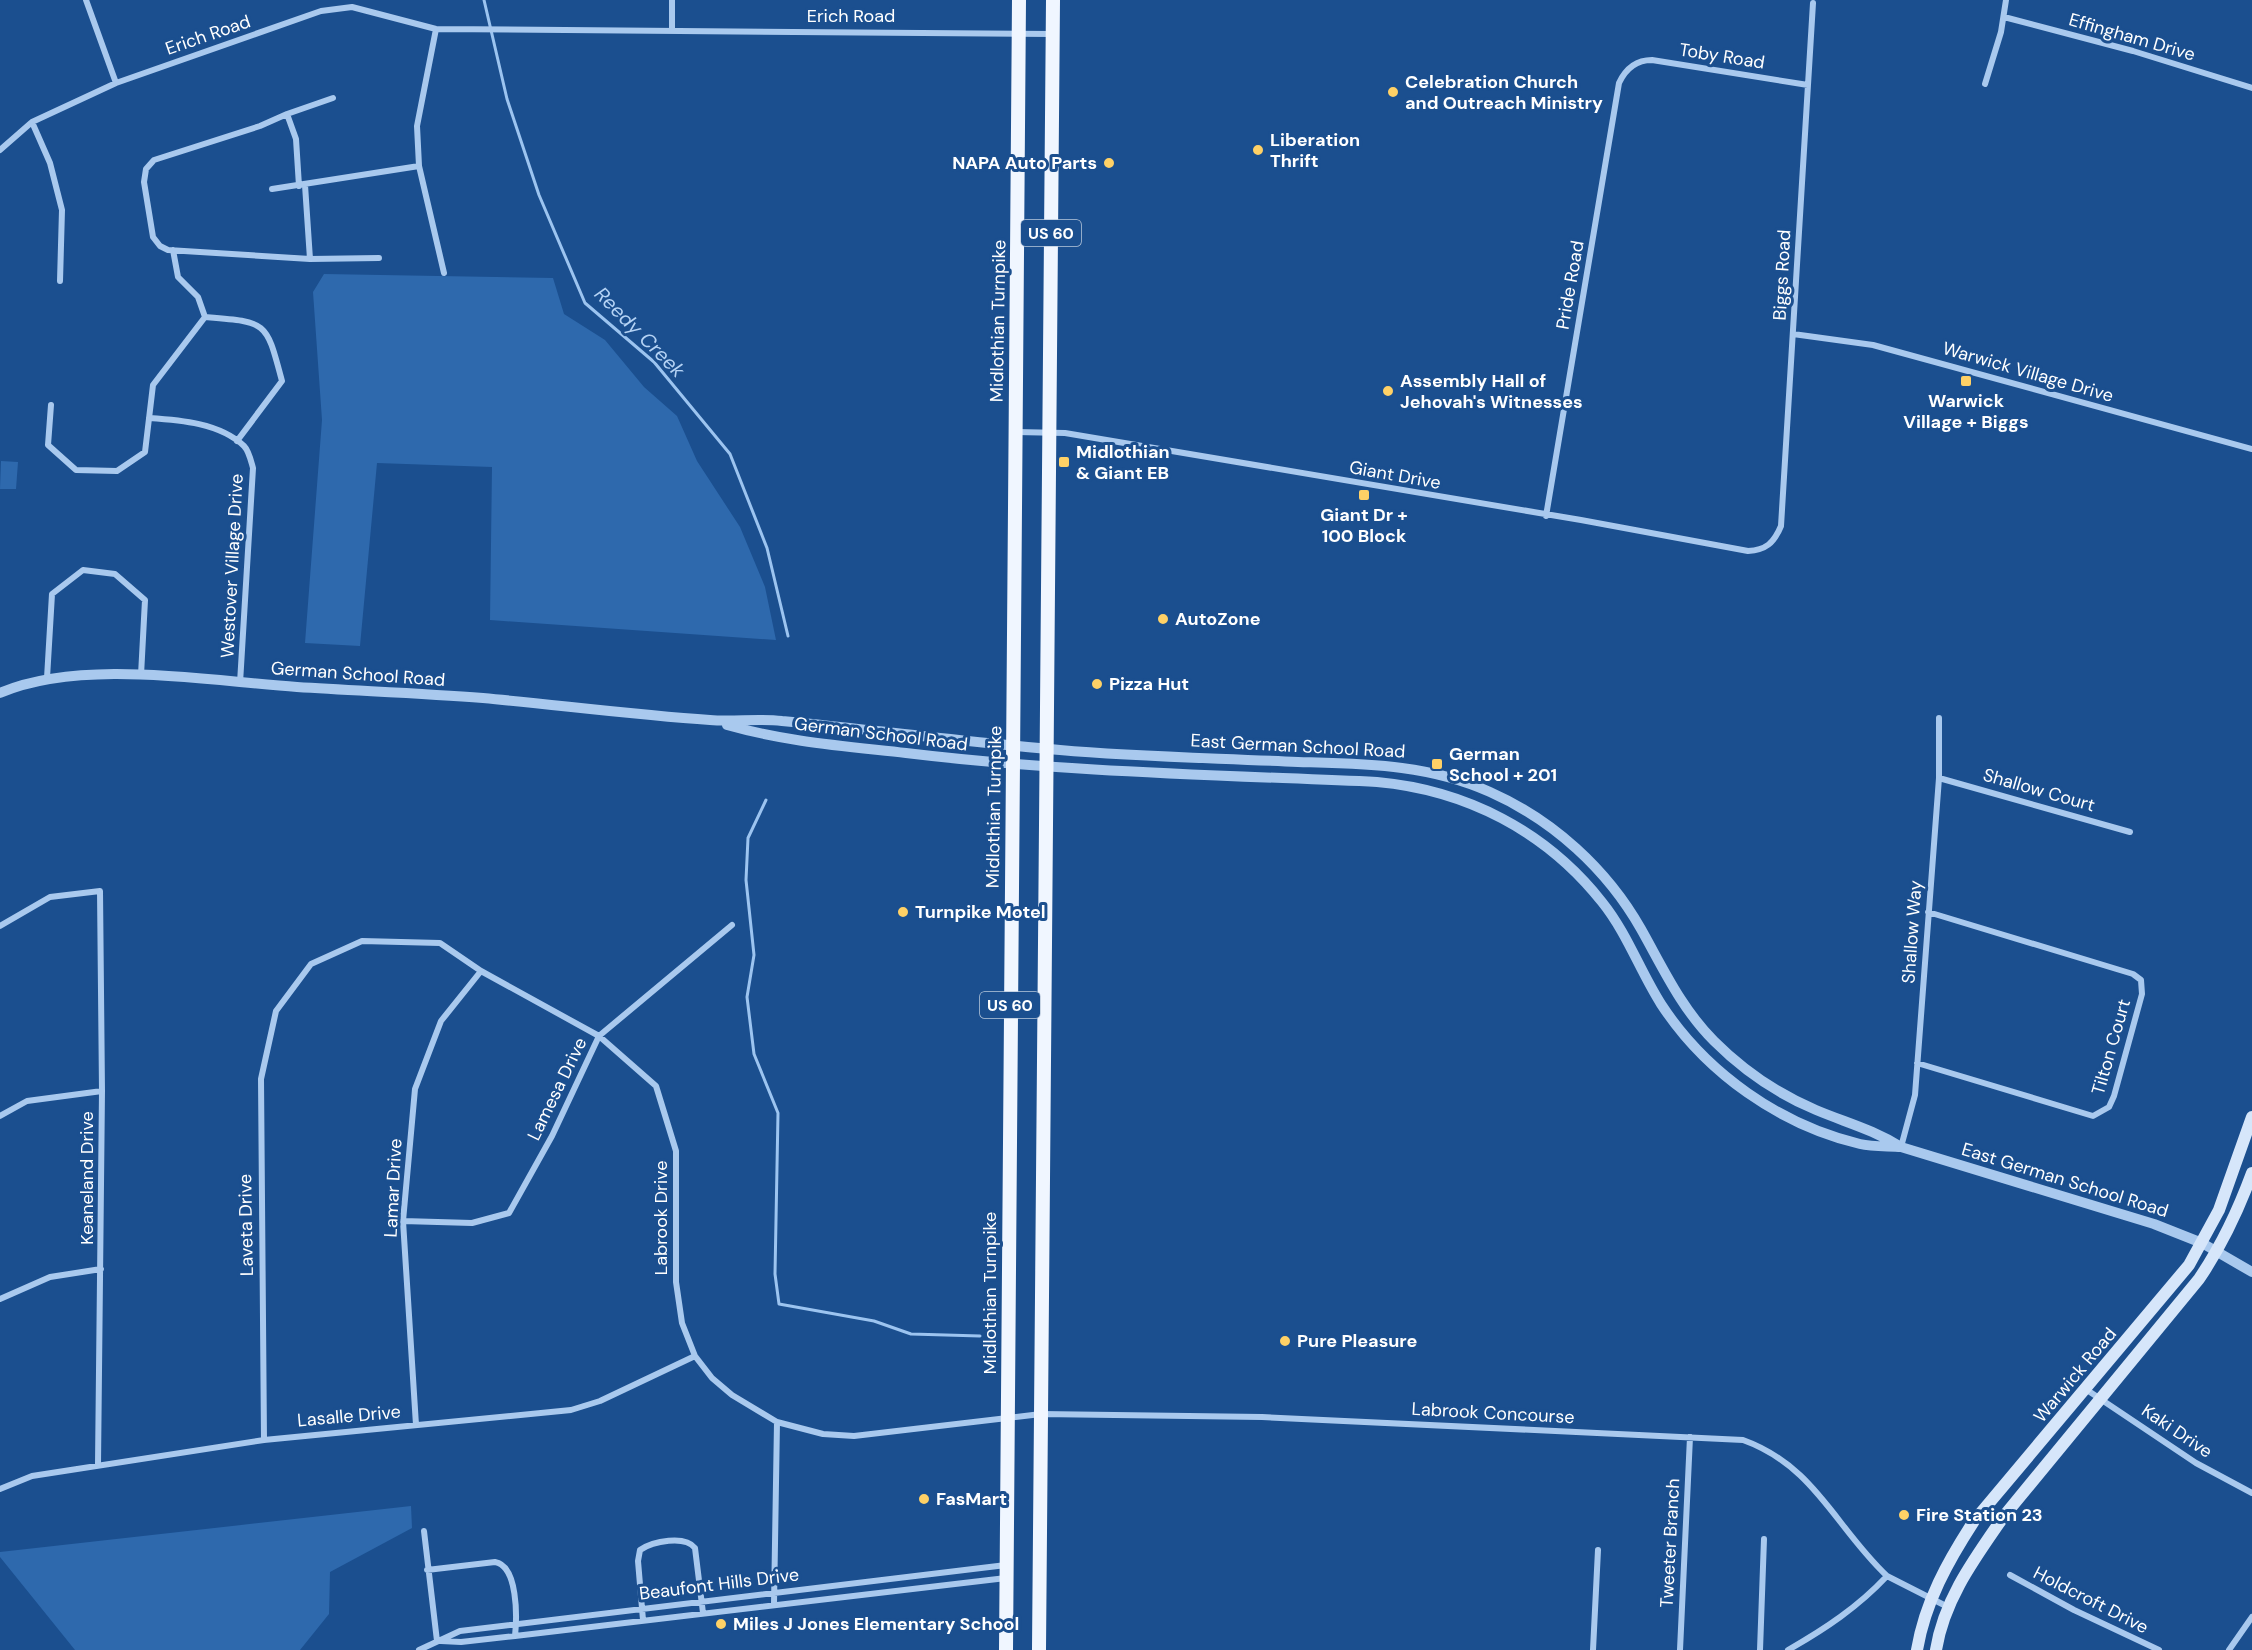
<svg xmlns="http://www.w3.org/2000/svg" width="2252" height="1650" viewBox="0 0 2252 1650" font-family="'DM Sans',sans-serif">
<rect width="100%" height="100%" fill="#1b4f8f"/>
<!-- green -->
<path fill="#2e69ad" d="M 324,274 L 553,278 L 564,314 L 605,340 L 644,387 L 677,416 L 697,461 L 740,527 L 765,587 L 776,640 L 490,620 L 492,467 L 377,463 L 360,646 L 305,643 L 322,420 L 313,292 Z
M 1,461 L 18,462 L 16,489 L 0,489 Z
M 411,1506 L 412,1528 L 330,1572 L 329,1614 L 300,1650 L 75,1650 L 0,1557 L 0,1552 Z"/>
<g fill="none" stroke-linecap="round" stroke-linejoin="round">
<!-- stream -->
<path stroke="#9cc4f0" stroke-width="3" d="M 484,0 L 507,99 L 539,195 L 585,303 L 654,362 L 730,454 L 767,548 L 788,636
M 766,800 L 748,838 L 746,880 L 754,955 L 747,997 L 754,1054 L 778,1113 L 775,1274 L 779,1304 L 874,1321 L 911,1334 L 980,1336"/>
<!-- minor -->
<path stroke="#a9c9ee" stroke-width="6" d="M 86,0 L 116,83
M 2004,17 L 2133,51 L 2252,88
M 436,29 L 417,126 L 419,166 L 444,273
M 672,30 L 672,0
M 1985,84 L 2001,32 L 2006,0
M 287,114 L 333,98
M 32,122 L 50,163 L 62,210 L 60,281
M 0,150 L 32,122 L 116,83 L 321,11 L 352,7 L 436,29 L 1053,34
M 299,186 L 296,139 L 287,114 L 260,126 L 154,160 L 146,169 L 144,182 L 153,237 L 160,246 L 168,250 L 310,259 L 305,185
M 272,189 L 419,166
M 173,250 L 178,277 L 198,297 L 205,317
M 310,259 L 379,258
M 1793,334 L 1873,345 L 2252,449
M 51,405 L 48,445 L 76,470 L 117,471 L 145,452 L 153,385 L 205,317 C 268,322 266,321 282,381 L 237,441
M 149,418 C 180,420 220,423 244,446 C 249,451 251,461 253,468 L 240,683
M 1015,432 L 1065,433 L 1581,520 L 1748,551 C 1766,550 1774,543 1781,526 L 1813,3
M 1546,516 L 1619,83 C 1626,68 1636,60 1652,60 L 1808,85
M 47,678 L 52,594 L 83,570 L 115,574 L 145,600 L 141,675
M 1939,778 L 2130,832
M 0,926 L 50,897 L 100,891 L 102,1091 L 98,1465
M 1917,1063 L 2093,1116 L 2109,1107 L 2114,1096 L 2142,994 L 2141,980 L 2133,974 L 1928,912
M 0,1116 L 27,1101 L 102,1091
M 1901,1147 L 1915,1095 L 1939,778 L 1939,718
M 403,1221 L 472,1223 L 509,1213 L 552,1136 L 599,1036 L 732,925
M 0,1299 L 50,1277 L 101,1269
M 2087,1390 L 2196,1463 L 2252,1493
M 416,1425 L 403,1221 L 415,1089 L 441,1021 L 481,971
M 264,1440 L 261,1079 L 276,1011 L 311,964 L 362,941 L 440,943 L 481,971 L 599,1036 L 656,1086 L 676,1151 L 676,1282 L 682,1323 L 695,1356 L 712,1378 L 732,1395 L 777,1422 L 823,1434 L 854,1436 L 1041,1414 L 1262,1417 L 1743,1440 C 1815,1466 1835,1527 1887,1576
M 0,1489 L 32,1476 L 264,1440 L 571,1410 L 600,1401 L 695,1356
M 424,1531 L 437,1641
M 427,1570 L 495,1562 C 518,1566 517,1617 515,1636
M 2010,1575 L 2074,1610 L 2159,1650
M 774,1604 L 777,1422
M 643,1620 L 638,1561 L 640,1550 C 653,1541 685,1535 695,1548 L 703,1613
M 441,1641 L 461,1642 L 515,1636 L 1006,1578
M 419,1650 L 460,1631 L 1006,1565
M 1593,1650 L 1598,1550
M 1680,1650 L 1690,1437
M 1760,1650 L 1764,1539
M 1788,1650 C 1825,1629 1858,1607 1887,1576 L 1948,1607
M 2229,1650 L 2252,1617"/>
<!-- tertiary -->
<path stroke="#a9c9ee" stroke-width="10" d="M 0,693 C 82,658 208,681 297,687 C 359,691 421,693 483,698 C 559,705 634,715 710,720 C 734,722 758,718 782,721 C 875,730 967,742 1060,750 C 1139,757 1219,758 1298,762 C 1365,764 1428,764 1490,792 C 1553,820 1607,869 1641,929 C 1663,968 1681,1008 1714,1041 C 1744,1071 1778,1094 1816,1110 C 1847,1123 1872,1129 1901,1147
M 727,725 C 787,742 844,746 906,753 C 1063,772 1220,775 1377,782 C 1466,790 1546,831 1602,902 C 1627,933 1640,971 1661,1004 C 1706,1073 1780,1125 1860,1144 C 1873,1147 1888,1146 1901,1147 L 2154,1224 L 2202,1243 L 2252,1272"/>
<!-- secondary -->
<path stroke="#d6e6fa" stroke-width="12" d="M 1917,1650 C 1925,1602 1948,1561 1974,1521 L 2189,1265 L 2219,1210 L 2252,1117
M 1936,1650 C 1944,1599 1975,1558 2004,1516 L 2199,1279 C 2222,1245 2238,1211 2252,1173"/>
<!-- primary -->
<path stroke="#f0f6ff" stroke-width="14" d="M 1006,1650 L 1019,0
M 1039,1650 L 1053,0"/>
</g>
<!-- markers -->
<g fill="#ffd166" stroke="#1b4f8f" stroke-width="2">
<circle cx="1393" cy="92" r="6"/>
<circle cx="1258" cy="150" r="6"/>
<circle cx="1109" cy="163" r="6"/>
<rect x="1960" y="375" width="12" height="12" rx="3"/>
<circle cx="1388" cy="391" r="6"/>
<rect x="1058" y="456" width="12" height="12" rx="3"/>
<rect x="1358" y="489" width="12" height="12" rx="3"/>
<circle cx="1163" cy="619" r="6"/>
<circle cx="1097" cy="684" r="6"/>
<rect x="1431" y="758" width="12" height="12" rx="3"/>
<circle cx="903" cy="912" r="6"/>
<circle cx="1285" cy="1341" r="6"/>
<circle cx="924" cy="1499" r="6"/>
<circle cx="1904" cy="1515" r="6"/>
<circle cx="721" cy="1624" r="6"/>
</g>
<g text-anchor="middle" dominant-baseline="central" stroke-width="6" stroke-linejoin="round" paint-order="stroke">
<!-- shield labels -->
<g fill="#1b4f8f" stroke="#bbcadd" stroke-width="1.5">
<rect x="1021" y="220" width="60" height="26" rx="4.5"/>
<rect x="980" y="992" width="60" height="26" rx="4.5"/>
</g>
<g font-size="16" font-weight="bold" fill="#fff">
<text x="1051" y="233">US 60</text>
<text x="1010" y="1005">US 60</text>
</g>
<!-- street labels -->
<g font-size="18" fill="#fff" stroke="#1b4f8f">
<text x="851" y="16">Erich Road</text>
<text transform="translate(208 35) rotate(-19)">Erich Road</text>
<text transform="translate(2132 37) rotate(16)">Effingham Drive</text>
<text transform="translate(1722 56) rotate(9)">Toby Road</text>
<text transform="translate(1782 275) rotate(-87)">Biggs Road</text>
<text transform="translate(1570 285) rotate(-80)">Pride Road</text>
<text transform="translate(998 321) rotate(-89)">Midlothian Turnpike</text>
<text transform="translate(2028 372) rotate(16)">Warwick Village Drive</text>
<text transform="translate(1395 475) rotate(10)">Giant Drive</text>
<text transform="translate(232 566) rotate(-87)">Westover Village Drive</text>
<text transform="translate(358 674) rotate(4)">German School Road</text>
<text transform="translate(881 734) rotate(7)">German School Road</text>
<text transform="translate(1298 746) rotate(3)">East German School Road</text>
<text transform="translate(2039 790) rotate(16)">Shallow Court</text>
<text transform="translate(994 807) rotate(-89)">Midlothian Turnpike</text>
<text transform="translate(1912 932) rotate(-86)">Shallow Way</text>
<text transform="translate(2111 1047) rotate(-74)">Tilton Court</text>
<text transform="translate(557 1089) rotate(-64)">Lamesa Drive</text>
<text transform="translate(87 1178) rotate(-90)">Keaneland Drive</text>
<text transform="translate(2065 1180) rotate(17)">East German School Road</text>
<text transform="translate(393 1188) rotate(-87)">Lamar Drive</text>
<text transform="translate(661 1218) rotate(-90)">Labrook Drive</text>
<text transform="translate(246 1225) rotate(-91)">Laveta Drive</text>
<text transform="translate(990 1293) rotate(-90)">Midlothian Turnpike</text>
<text transform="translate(2075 1375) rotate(-50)">Warwick Road</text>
<text transform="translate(1493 1413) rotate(3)">Labrook Concourse</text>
<text transform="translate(349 1416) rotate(-5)">Lasalle Drive</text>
<text transform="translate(2177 1431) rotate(34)">Kaki Drive</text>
<text transform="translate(1670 1543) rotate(-87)">Tweeter Branch</text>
<text transform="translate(719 1584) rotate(-7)">Beaufont Hills Drive</text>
<text transform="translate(2091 1600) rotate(27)">Holdcroft Drive</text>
</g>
<!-- poi labels -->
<g font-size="18" font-weight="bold" fill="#fff" stroke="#1b4f8f" text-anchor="start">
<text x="1405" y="82">Celebration Church<tspan x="1405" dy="21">and Outreach Ministry</tspan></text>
<text x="1270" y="140">Liberation<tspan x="1270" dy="21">Thrift</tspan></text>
<text x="1097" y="163" text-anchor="end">NAPA Auto Parts</text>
<text x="1400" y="381">Assembly Hall of<tspan x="1400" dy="21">Jehovah's Witnesses</tspan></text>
<text x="1966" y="401" text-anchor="middle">Warwick<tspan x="1966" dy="21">Village + Biggs</tspan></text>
<text x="1076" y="452">Midlothian<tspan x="1076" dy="21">&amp; Giant EB</tspan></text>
<text x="1364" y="515" text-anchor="middle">Giant Dr +<tspan x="1364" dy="21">100 Block</tspan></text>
<text x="1175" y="619">AutoZone</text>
<text x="1109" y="684">Pizza Hut</text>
<text x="1449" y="754">German<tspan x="1449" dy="21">School + 201</tspan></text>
<text x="915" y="912">Turnpike Motel</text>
<text x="1297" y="1341">Pure Pleasure</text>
<text x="936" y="1499">FasMart</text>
<text x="1916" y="1515">Fire Station 23</text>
<text x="733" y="1624">Miles J Jones Elementary School</text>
</g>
<!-- water labels -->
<g font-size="20" font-style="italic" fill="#b5d3f5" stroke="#1b4f8f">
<text transform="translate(640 332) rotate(45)">Reedy Creek</text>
</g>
</g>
</svg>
